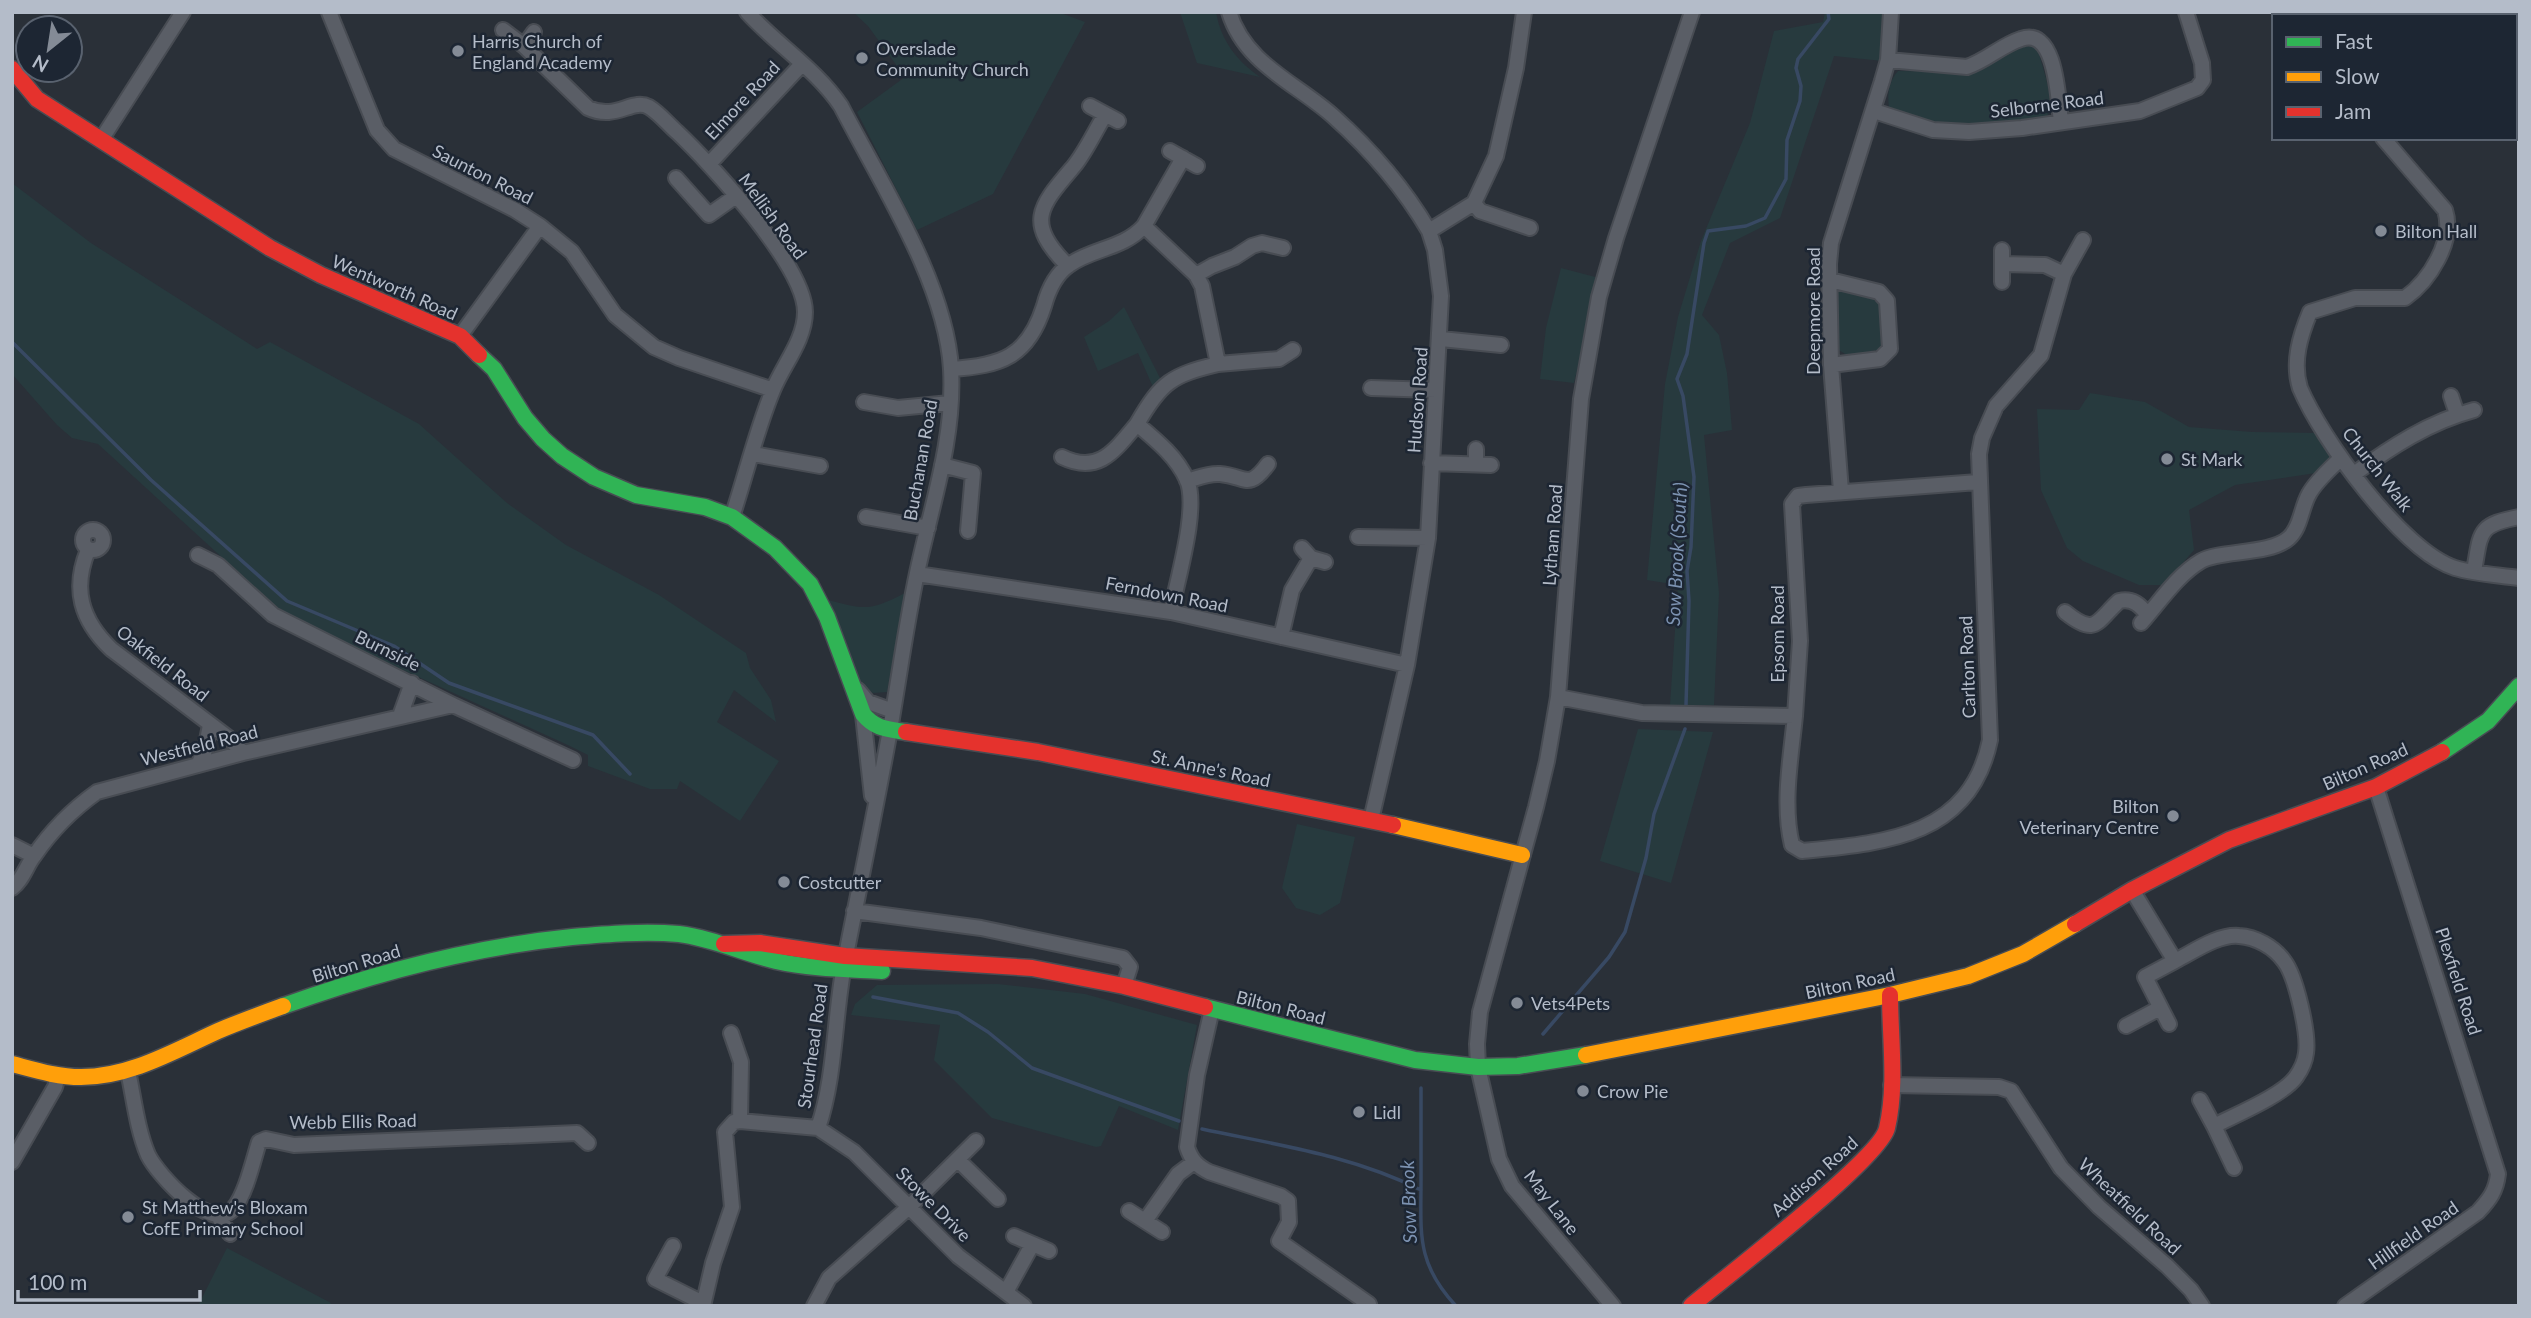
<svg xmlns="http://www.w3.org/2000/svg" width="2531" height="1318" viewBox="0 0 2531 1318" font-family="Lato,sans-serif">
<rect width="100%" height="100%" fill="#2a3038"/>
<!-- green -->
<path fill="#273a3e" d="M 853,12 L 1058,12 L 1085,22 L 993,194 L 917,230 L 857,112 L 905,77 L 868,26 Z
M 1180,12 L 1216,12 C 1221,41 1237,61 1260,77 L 1197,63 Z
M 1825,12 L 1885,12 L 1883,61 L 1834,56 L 1780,218 L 1730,243 L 1702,315 L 1719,335 L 1727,373 L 1732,430 L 1704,435 L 1719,593 L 1714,705 L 1670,705 L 1678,585 L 1647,580 L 1665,384 L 1678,317 L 1701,241 L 1750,123 L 1774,31 L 1823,22 Z
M 2030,45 L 2038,50 C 2042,67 2058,106 2045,119 C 2000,122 1928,134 1889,107 C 1887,95 1889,81 1898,71 L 1977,72 L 2016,47 Z
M 12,183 L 91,243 L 257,349 L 270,342 L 419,424 L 507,503 L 566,545 L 659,595 L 746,653 L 750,668 L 771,700 L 776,722 L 734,690 L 717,722 L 779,761 L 740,821 L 680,781 L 677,789 L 650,789 L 588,766 L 588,755 L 570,746 L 287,617 L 98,444 L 72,438 L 57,425 L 12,374 Z
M 1561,268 L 1599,278 L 1574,383 L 1540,379 L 1546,328 Z
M 1840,289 L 1852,291 L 1854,295 L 1873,299 L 1879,304 L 1882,349 L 1857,354 L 1852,358 L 1837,349 L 1836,294 Z
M 1124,307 L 1160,378 L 1153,387 L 1138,353 L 1098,371 L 1084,337 L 1109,321 Z
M 2090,393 L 2145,402 L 2189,427 L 2252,432 L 2316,433 L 2333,458 L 2316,473 L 2235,485 L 2189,510 L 2194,550 L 2164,585 L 2139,585 L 2083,561 L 2067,548 L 2041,490 L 2037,409 L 2079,410 Z
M 905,593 L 887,692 L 873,693 L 862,686 L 828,600 C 866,610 870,611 905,593 Z
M 1638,729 L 1713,732 L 1671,883 L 1600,861 Z
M 1297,824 L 1355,837 L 1340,903 L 1320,915 L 1296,908 L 1282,888 Z
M 998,984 L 1085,994 L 1197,1025 L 1178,1130 L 1119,1106 L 1101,1146 L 1096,1147 L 992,1118 L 934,1060 L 940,1025 L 851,1015 L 855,1004 L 877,985 Z
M 227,1248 L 331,1303 L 329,1306 L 198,1306 Z"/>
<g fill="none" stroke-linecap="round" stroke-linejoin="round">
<!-- stream -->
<path stroke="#384963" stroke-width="3.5" d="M 12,342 L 151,480 L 287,601 L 394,646 L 449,683 L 593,735 L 630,774
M 1686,705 L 1689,601 L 1687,571 L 1691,547 L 1694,477 L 1683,396 L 1677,379 L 1687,354 L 1704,243 L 1708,231 L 1746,226 L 1765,218 L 1786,179 L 1787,140 L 1800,101 L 1801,86 L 1796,68 L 1798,59 L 1829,19 L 1828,12
M 873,997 L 958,1013 L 988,1032 L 1032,1068 L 1179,1121
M 1543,1034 L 1609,957 L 1625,932 L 1646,858 L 1654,814 L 1685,729
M 1421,1088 C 1421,1119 1421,1149 1421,1180 C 1421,1234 1416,1263 1456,1306
M 1202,1129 C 1277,1145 1351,1155 1421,1190"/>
<defs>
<path id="street" d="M 329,12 L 377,130 L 394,149 L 515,210 L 540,226 L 572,252 L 615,315 L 654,347 L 679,358 L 773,390
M 747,12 C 777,45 816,69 841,106 C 880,182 946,283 951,369 C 955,438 931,507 917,573 C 906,625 899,678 890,730 C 876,807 860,884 845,960 C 834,1015 836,1075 818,1128
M 1229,12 C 1245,64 1296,83 1333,116 C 1370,149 1404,188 1429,231
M 503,30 L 524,46 L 588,108 C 616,121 632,98 649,107 C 659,113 668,124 677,132 C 711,164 805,266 805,312 C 805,340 783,365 773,390 C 756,431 746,475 732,517
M 524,46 L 534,32
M 1888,60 L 1967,67 C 1987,60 2002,45 2021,39 C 2057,26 2058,101 2061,122
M 1090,106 L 1118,121
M 1874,111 L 1933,130 L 1969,132 L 2022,128 L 2140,111 L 2197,88 L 2203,80 L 2202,63 L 2186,12
M 2383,138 L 2445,210 C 2455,241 2429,281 2405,298 L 2355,298 L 2310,312 C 2300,336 2292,362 2300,388 C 2321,438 2402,551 2455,568 C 2475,574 2498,575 2519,578
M 101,140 L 183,12
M 1170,151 L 1197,166
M 710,163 L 802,64
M 676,178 L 709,215 L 736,196
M 1474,203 L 1480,211 L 1530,228
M 1144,226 L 1183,158
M 2003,264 L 2045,265 L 2064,274
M 1068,266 C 1024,222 1040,206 1074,166 C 1086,151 1095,131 1105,115
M 1196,275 L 1212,266 L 1235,257 L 1252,246 L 1262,243 L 1283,248
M 1830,280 L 1879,292 L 1887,301 L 1890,349 L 1880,359 L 1831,365
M 2002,282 L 2002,250
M 460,336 L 540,226
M 1441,339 L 1501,345
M 1218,364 L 1279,359 L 1293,350
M 951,369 C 1001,366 1028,357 1044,306 C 1048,291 1056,274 1069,265 C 1093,248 1123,249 1144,226 L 1196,275 L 1202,286 L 1218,364 C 1172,375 1161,382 1137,424 C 1156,440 1177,457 1187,480 C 1199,508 1177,580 1171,612
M 1371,388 L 1435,390
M 2451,396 L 2457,414
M 864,402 L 898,408 L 950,403
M 753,454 L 820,466
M 1062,457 C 1099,475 1115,450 1137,424
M 1431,463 L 1491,465
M 1476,464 L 1476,449
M 942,465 L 973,473 L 968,531
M 2354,474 C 2391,447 2429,422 2474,410
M 1187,481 C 1198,478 1208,473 1220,474 C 1246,476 1248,491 1268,464
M 1841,491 L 1831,365 L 1829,264 L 1831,243 L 1882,81 L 1888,60 L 1891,12
M 866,517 L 928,528
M83 540a10 10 0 1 1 20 0a10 10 0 1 1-20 0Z
M 1358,537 L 1428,538
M 1302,548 L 1311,558 L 1325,562
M 88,550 C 72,589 81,620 111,649 L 230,739 L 243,753
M 198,555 L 218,565 L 273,615 L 453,705 L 573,760
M 2474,571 C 2481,532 2477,525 2519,517
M 917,574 L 1171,612 L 1407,665
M 2065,612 C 2096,637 2096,622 2119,601 C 2133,598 2140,605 2148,615
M 2141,623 C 2159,603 2177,575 2201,561 C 2220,550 2270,555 2289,538 C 2301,527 2301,508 2309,494 C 2316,481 2330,469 2341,458
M 1281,637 L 1292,590 L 1311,558
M 858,690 L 868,702 L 893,711
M 1558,697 L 1642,713 L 1795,716 L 1800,641 L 1792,504 L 1798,496 L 1806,495 L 1978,482
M 863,715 L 872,796
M 400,716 L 412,683
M 1795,716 C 1791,757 1782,804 1792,845 L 1802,851 C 1885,843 1970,837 1990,740 L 1979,454 L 1982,438 L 1996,406 L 2041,355 L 2064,274 L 2083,240
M 198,765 L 205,750 L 210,725
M 1371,820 L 1407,665 L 1428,538 L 1441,296 L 1435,250 L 1429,231 L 1474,203 L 1496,156 L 1516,68 L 1524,12
M 12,845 L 34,856
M 12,888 C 23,880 26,866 34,856 C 51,831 73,809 97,792 L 243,753 L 453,705
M 2132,890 L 2175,961 C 2193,952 2218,934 2239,936 C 2256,937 2274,947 2284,961 C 2296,976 2309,1034 2306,1053 C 2305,1062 2301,1070 2296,1077 C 2282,1096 2235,1115 2214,1126 L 2234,1168
M 854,911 L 981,928 L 1123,958 L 1130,967 L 1124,986
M 1212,1009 L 1197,1075 L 1187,1147 C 1191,1160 1197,1166 1209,1172 L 1281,1196 L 1288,1201 L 1289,1222 L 1279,1241 L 1369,1304
M 2169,1024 L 2145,977 L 2175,961
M 2126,1026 L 2160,1008
M 731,1033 L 741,1062 L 740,1121
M 128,1071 C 134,1099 137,1129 148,1155 C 158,1175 212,1235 234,1208 C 246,1193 253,1161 259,1142 L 266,1139 L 294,1145 L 577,1133 L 588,1143
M 1891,1085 L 1999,1087 L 2011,1091 L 2061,1168 L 2099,1207 L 2167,1266 L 2191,1290 L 2202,1306
M 2200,1100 L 2214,1126
M 958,1160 L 998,1199
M 12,1162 L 55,1087 L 58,1076
M 1129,1211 L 1162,1232
M 217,1215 L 230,1234
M 1145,1221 L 1178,1174 L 1194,1162
M 1014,1236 L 1049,1251
M 673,1246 L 655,1279 L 703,1303
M 1006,1292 L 1032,1245
M 703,1306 L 713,1263 L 732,1207 L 725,1132 L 734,1122 L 740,1121 L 818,1128 L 854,1152 L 958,1256 L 1024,1306
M 814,1306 L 829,1278 L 909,1207 L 976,1141
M 1613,1306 L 1512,1186 L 1499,1159 L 1478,1067 L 1477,1044 L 1480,1012 L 1536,807 L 1547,761 L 1558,697 L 1581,399 L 1599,297 L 1616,238 L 1692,12
M 2345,1306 L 2478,1212 C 2490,1199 2496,1191 2498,1174 L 2376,787"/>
<path id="fast" d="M 479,355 L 494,369 L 525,418 L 543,439 L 562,456 L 594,477 L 636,495 L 705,507 L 732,517 L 775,548 L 810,584 L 827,617 L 863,714 C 875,729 887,729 906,732
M 2442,752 L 2488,721 L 2519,686
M 283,1006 C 377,972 473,947 572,937 C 607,934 644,931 679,934 C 712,938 743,953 776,961 C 811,969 847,969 882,971
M 1205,1007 L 1415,1060 L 1478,1067 L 1518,1066 L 1586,1055"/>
<path id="slow" d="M 1393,825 L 1522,855
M 1586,1055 L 1890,995 L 1968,976 L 2023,954 L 2075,924
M 12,1064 C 35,1070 57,1077 81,1077 C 130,1077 174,1051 218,1031 C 239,1022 261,1014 283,1006"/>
<path id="jam" d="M 12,69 L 37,99 L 270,248 L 321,275 L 460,336 L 479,355
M 906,732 L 1038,752 L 1393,825
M 2075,924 L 2132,890 L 2229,840 L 2376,787 L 2442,752
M 724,944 L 760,943 L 845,956 L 1032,968 L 1124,986 L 1205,1007
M 1691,1306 C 1723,1279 1881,1158 1887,1128 C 1897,1086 1890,1038 1890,995"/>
</defs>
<!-- street casing -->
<use href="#street" stroke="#484c53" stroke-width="18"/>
<!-- fast casing -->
<use href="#fast" stroke="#484c53" stroke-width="19"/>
<!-- slow casing -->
<use href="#slow" stroke="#484c53" stroke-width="19"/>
<!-- jam casing -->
<use href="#jam" stroke="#484c53" stroke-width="19"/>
<!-- street -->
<use href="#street" stroke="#5a5e66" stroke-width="14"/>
<!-- fast -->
<use href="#fast" stroke="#30b455" stroke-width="16"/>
<!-- slow -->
<use href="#slow" stroke="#ff9f0a" stroke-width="16"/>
<!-- jam -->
<use href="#jam" stroke="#e5322d" stroke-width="16"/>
</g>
<!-- markers -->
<g fill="#848b96" stroke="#1d2633" stroke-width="2.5">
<circle cx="458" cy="51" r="7"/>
<circle cx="862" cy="58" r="7"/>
<circle cx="2381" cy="231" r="7"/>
<circle cx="2167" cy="459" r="7"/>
<circle cx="2173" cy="816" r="7"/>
<circle cx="784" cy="882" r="7"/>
<circle cx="1517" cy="1003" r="7"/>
<circle cx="1583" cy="1091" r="7"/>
<circle cx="1359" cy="1112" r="7"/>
<circle cx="128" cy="1217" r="7"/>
</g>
<g text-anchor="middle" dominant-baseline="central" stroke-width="5" stroke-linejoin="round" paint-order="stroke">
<!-- poi labels -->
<g font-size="18" fill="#b4bcc9" stroke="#1d2633" text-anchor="start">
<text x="472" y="41">Harris Church of<tspan x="472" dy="21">England Academy</tspan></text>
<text x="876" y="48">Overslade<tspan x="876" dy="21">Community Church</tspan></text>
<text x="2395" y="231">Bilton Hall</text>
<text x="2181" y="459">St Mark</text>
<text x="2159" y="806" text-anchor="end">Bilton<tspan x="2159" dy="21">Veterinary Centre</tspan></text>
<text x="798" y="882">Costcutter</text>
<text x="1531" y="1003">Vets4Pets</text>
<text x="1597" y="1091">Crow Pie</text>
<text x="1373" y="1112">Lidl</text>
<text x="142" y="1207">St Matthew's Bloxam<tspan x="142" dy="21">CofE Primary School</tspan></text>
</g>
<!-- street labels -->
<g font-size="18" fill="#b4bcc9" stroke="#1d2633">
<text transform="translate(742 100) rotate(-47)">Elmore Road</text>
<text transform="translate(2047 104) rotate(-7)">Selborne Road</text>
<text transform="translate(483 174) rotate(27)">Saunton Road</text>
<text transform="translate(773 216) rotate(54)">Mellish Road</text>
<text transform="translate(395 287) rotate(24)">Wentworth Road</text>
<text transform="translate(1813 311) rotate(-90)">Deepmore Road</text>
<text transform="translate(1417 400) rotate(-86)">Hudson Road</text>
<text transform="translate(920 460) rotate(-80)">Buchanan Road</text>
<text transform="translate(2378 469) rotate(52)">Church Walk</text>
<text transform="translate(1552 535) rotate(-86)">Lytham Road</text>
<text transform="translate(1167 594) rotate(11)">Ferndown Road</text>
<text transform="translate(1777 634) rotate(-90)">Epsom Road</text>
<text transform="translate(388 650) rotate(26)">Burnside</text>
<text transform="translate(163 663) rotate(38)">Oakfield Road</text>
<text transform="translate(1967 667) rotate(-92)">Carlton Road</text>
<text transform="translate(199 745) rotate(-14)">Westfield Road</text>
<text transform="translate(2365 766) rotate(-24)">Bilton Road</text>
<text transform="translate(1211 768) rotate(12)">St. Anne's Road</text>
<text transform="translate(356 963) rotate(-17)">Bilton Road</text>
<text transform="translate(2459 981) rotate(72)">Plexfield Road</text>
<text transform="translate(1850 983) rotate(-12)">Bilton Road</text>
<text transform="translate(1281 1007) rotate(14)">Bilton Road</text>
<text transform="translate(812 1046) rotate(-82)">Stourhead Road</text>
<text transform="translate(353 1121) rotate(-1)">Webb Ellis Road</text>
<text transform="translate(1814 1176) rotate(-42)">Addison Road</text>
<text transform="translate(1552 1202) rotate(52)">May Lane</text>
<text transform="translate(934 1204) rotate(45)">Stowe Drive</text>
<text transform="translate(2130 1206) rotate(43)">Wheatfield Road</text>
<text transform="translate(2413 1235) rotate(-35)">Hillfield Road</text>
</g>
<!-- water labels -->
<g font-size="19" font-style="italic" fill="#7c92b1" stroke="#1d2633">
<text transform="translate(1676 554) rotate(-87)">Sow Brook (South)</text>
<text transform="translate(1408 1202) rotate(-92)">Sow Brook</text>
</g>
</g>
<!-- border -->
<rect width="2531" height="1318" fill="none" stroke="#b4bcc9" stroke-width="28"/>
<!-- legend -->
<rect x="2272" y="14" width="245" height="126" fill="#1d2633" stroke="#59626f" stroke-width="2"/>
<rect x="2286" y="37" width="35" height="10" fill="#30b455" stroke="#59626f" stroke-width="2"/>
<text x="2335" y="49" font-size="21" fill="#b4bcc9">Fast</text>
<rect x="2286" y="72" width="35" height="10" fill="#ff9f0a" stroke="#59626f" stroke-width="2"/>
<text x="2335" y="84" font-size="21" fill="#b4bcc9">Slow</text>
<rect x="2286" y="107" width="35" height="10" fill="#e5322d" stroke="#59626f" stroke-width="2"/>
<text x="2335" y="119" font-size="21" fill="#b4bcc9">Jam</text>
<!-- north arrow -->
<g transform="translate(49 49) rotate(210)"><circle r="33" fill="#1d2633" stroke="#59626f" stroke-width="2"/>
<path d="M0-5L12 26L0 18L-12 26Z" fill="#848b96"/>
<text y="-10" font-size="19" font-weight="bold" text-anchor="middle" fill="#b4bcc9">N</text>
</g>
<!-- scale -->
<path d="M18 1290v10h182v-10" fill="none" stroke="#b4bcc9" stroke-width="3.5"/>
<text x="28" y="1290" font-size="21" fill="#b4bcc9" stroke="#1d2633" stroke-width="5" paint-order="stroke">100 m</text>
</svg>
